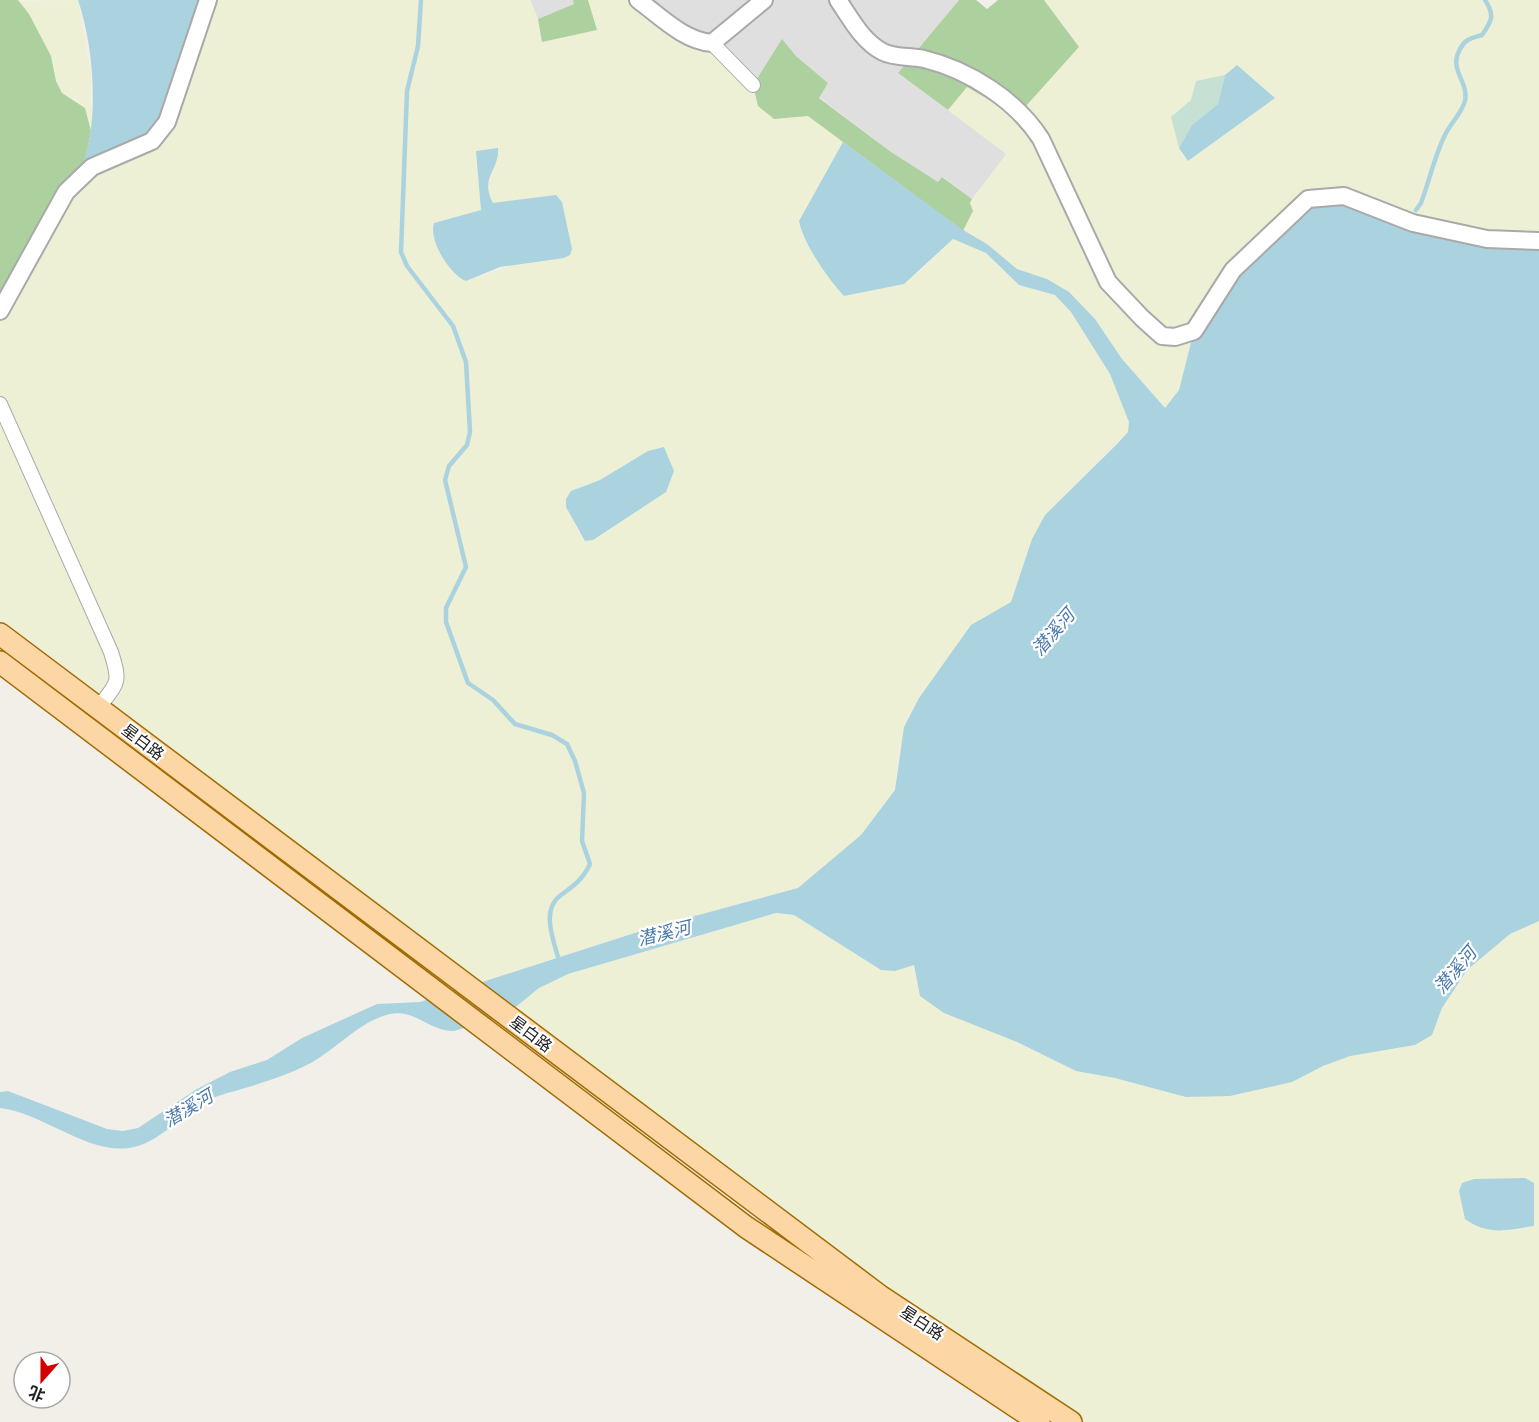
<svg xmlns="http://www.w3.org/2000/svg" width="1539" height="1422" viewBox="0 0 1539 1422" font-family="'DejaVu Sans','Noto Sans SC',sans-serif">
<rect width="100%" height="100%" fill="#f2efe9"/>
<!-- residential -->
<path fill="#e0dfdf" d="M 530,0 L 573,0 L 575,4 L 538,19 Z
M 638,0 L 959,0 L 898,73 L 1007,154 L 972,199 L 943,177 L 938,183 L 891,152 L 819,97 L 828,83 L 796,56 L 782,40 L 753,85 Z"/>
<!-- farmland -->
<path fill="#eef0d5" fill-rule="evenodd" d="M 78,0 L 91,73 L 91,131 L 85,108 L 76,99 L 62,93 L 56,81 L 51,56 L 17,1 Z
M 208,0 L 530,0 L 538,19 L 542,41 L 597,30 L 588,0 L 638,0 L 700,42 L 753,85 L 773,119 L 808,116 L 843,142 L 799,221 L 801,233 L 844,296 L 871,290 L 920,272 L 953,239 L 986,253 L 1019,285 L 1055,295 L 1071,312 L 1091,342 L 1110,374 L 1124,407 L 1129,422 L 1128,432 L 1045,515 L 1011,602 L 984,617 L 900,746 L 895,790 L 861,836 L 798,888 L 647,929 L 467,986 L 0,634 L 0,311 L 54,211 ZM 476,151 L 498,155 L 489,177 L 487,192 L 494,203 L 556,195 L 572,249 L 553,260 L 518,263 L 482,276 L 452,271 L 434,240 L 432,228 L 435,222 L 481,210 ZM 648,451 L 579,535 L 575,524 L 571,491 L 600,480 Z
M 1044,0 L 1539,0 L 1539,241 L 1194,331 L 1179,390 L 1165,409 L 1122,359 L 1095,319 L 1047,279 L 1017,269 L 987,244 L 963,231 L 973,211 L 970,203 L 1006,154 L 948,110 L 967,87 L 1017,116 L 1079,47 ZM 1237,65 L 1179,148 L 1186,106 L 1191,100 L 1196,81 L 1225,75 Z
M 776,913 L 794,915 L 881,970 L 895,971 L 914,965 L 920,996 L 1076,1071 L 1115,1078 L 1323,1066 L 1350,1056 L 1415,1045 L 1432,1035 L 1442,1008 L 1467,970 L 1510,934 L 1539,921 L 1539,1422 L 1071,1422 L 506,1015 L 539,988 L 568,974 ZM 1525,1178 L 1534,1183 L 1534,1226 L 1513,1231 L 1474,1179 Z"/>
<!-- forest -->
<path fill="#add19e" d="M 0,0 L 18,0 L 29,14 L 51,56 L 56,81 L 62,93 L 85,108 L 91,131 L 86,157 L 0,311 Z
M 573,0 L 588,0 L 597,30 L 542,42 L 538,19 L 574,4 Z
M 959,0 L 976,0 L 987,9 L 998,0 L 1044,0 L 1079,47 L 1017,116 L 967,87 L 948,110 L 898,73 Z
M 782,39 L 796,56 L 828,83 L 819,98 L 891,152 L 938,182 L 942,177 L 972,199 L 970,203 L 973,211 L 963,231 L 808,116 L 774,119 L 758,106 L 753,85 Z"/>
<!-- wetland -->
<path fill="#c6e0d4" d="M 1225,75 L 1218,104 L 1192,125 L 1179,148 L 1171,117 L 1191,100 L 1196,81 Z"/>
<!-- water -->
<path fill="#aad3df" d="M 78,0 L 208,0 L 152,141 L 81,169 C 100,123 94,47 78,0 Z
M 1237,65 L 1275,98 L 1188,161 L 1179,148 L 1192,125 L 1218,104 L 1225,75 Z
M 843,142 L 963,230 L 987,244 L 1017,269 L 1047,279 L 1069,292 L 1095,319 L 1122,359 L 1165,408 L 1179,390 L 1194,331 L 1233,270 L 1323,196 L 1413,223 L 1539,241 L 1539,921 L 1510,934 L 1467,970 L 1442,1008 L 1432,1035 L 1415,1045 L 1350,1056 L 1323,1066 L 1292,1082 L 1230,1096 L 1186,1097 L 1115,1078 L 1076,1071 L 1017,1042 L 944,1013 L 920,996 L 914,965 L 895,971 L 881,970 L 794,915 L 776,913 L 568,974 L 539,988 L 506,1015 L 454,1031 C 431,1032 415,1009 390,1014 C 359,1021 336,1050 309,1064 C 289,1074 266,1082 245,1088 C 232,1092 218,1095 206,1101 C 182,1115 158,1144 129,1148 C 87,1154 43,1113 0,1108 L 0,1092 L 8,1091 L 107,1129 L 123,1131 L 138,1128 L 197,1089 L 230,1072 L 267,1060 L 302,1038 L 377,1004 L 420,1002 L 647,929 L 798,888 L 861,835 L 895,790 L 904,727 L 919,698 L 971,625 L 1011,602 L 1032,539 L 1045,515 L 1116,445 L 1128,432 L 1129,422 L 1110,374 L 1071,312 L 1055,295 L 1019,285 L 986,253 L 953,239 L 904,284 L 844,296 C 828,279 803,243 799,221 Z
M 498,148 C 500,170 479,177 493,203 L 556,195 L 562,202 L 572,249 L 570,255 L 564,258 L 500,267 L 466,281 C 450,275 428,240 434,223 L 481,210 L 476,151 Z
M 664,447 L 674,471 L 666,492 L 593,540 L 585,541 L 566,507 L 566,499 L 571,491 L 600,480 L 648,451 Z
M 1525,1178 L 1534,1183 L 1534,1226 C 1507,1230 1489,1236 1465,1219 L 1459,1191 L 1462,1183 L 1474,1179 Z"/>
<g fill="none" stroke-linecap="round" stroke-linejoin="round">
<!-- stream -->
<path stroke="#aad3df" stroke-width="4.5" d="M 421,0 L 418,46 L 407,91 L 401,252 L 407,266 L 453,326 L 466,362 L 470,432 L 467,445 L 449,466 L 445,480 L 466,567 L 446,608 L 446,622 L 468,683 L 493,700 L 515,724 L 552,735 L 567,744 L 575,761 L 584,793 L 582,841 L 590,864 C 583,879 575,885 561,895 C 540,910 554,941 559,961
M 1416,210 L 1421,203 C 1429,182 1434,158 1444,137 C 1449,125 1462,113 1465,101 C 1469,81 1448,70 1460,49 C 1465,39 1472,38 1482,35 C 1492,21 1495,15 1485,0"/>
<defs>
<path id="minor" d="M 712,43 L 753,85
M 0,404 L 111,652 C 121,684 118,682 98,708"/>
<path id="tertiary" d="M 638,0 C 660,16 684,41 712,43 L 764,0
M 838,0 C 851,19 862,41 883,52 C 895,58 911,56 924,59 C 969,70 1016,100 1041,139 L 1108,282 L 1142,318 L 1162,336 L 1175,337 L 1194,331 L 1233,270 L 1308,199 L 1344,196 L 1413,223 L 1487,239 L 1539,241
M 0,311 L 66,192 L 92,167 L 152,141 L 167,122 L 208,0"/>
<path id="primary" d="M 0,634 L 880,1296 L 1071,1422
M 0,662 L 746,1227 L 1039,1422"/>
</defs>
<!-- minor casing -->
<use href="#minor" stroke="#a9a9a9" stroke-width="16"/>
<!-- tertiary casing -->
<use href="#tertiary" stroke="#a9a9a9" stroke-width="20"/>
<!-- primary casing -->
<use href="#primary" stroke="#a06b00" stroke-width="24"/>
<!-- minor -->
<use href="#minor" stroke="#fff" stroke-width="14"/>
<!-- tertiary -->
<use href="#tertiary" stroke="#fff" stroke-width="16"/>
<!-- primary -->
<use href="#primary" stroke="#fcd6a4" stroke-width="21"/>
</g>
<g text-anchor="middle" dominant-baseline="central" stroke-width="4.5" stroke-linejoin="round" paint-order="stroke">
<!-- street labels -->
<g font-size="16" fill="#222" stroke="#fff">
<text transform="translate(143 742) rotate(37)">星白路</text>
<text transform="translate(531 1034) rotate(37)">星白路</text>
<text transform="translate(922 1323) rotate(33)">星白路</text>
</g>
<!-- water labels -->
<g font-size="18" font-style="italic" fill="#4a7aab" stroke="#fff">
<text transform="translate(1053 632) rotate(-49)">潜溪河</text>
<text transform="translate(664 933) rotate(-14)">潜溪河</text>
<text transform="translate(1455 970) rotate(-50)">潜溪河</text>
<text transform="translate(188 1108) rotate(-31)">潜溪河</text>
</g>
</g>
<!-- north arrow -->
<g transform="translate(42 1380) rotate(201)"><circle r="28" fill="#ffffff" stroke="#a7a7a7" stroke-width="1.5"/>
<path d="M0-4.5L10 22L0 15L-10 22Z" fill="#d40000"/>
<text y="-9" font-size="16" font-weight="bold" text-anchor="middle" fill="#222222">北</text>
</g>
</svg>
